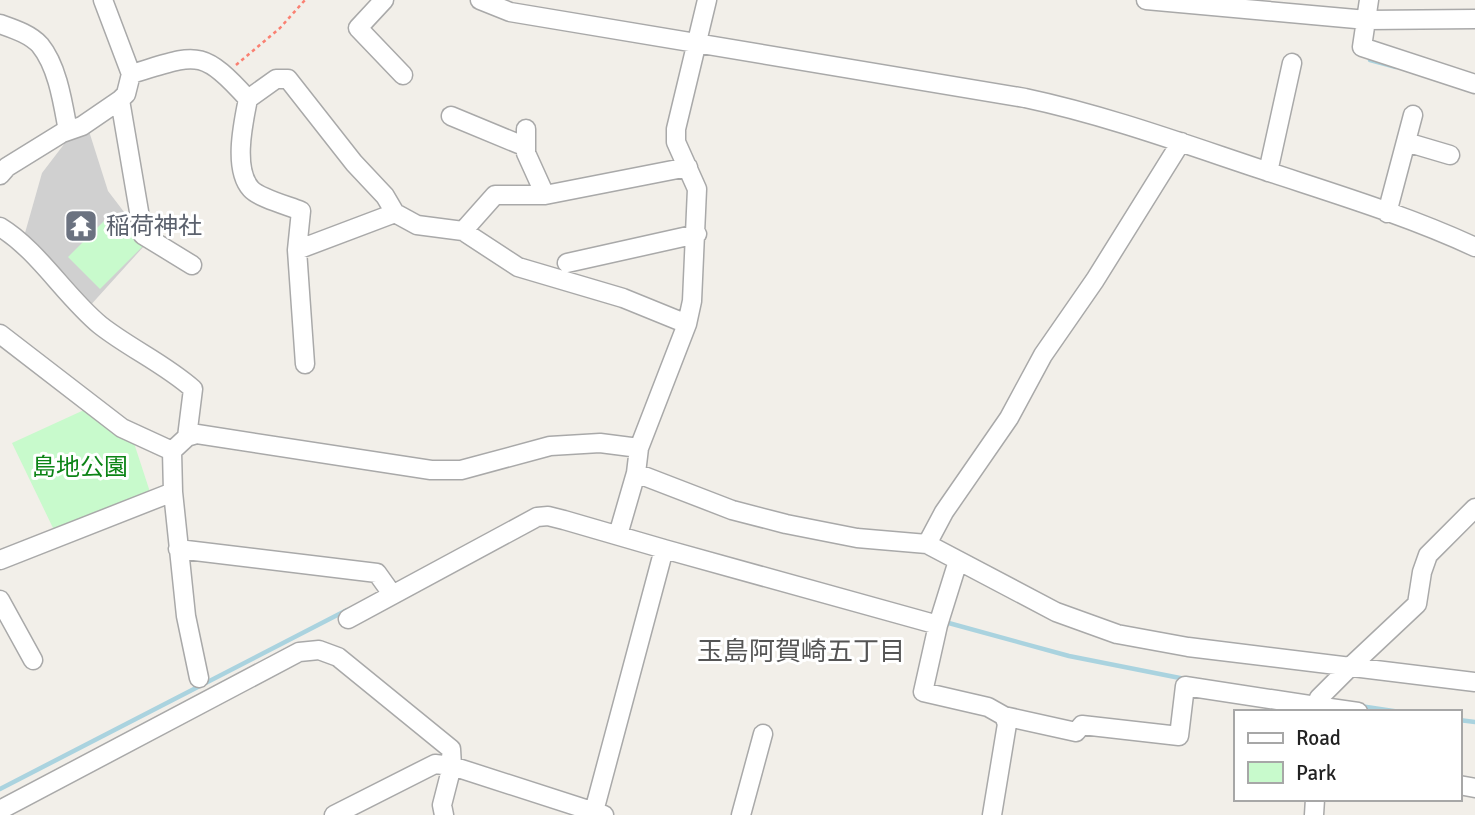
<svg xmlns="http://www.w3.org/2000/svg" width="1475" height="815" viewBox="0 0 1475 815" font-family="Signika,'Noto Sans JP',sans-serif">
<rect width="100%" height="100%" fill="#f2efe9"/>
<!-- religious -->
<path fill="#d0d0d0" d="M 88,128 L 108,191 L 134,225 L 128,230 L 145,245 L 88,308 L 23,240 L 42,173 L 68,139 Z"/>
<!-- park -->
<path fill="#c8facc" d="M 111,214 L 143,246 L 100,289 L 68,257 Z
M 84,410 L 134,443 L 150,492 L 54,530 L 12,443 Z"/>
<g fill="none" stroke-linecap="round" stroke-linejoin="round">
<!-- stream -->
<path stroke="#aad3df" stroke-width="4.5" d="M 1371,56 L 1370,60 L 1396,67
M 945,622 L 1069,656 L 1185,679
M 1360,706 L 1400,712
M 1459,720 L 1475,722
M 0,789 L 347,610"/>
<defs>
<path id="minor" d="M 103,0 L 131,74 C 196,55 200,46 248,99 L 276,79 L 288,79 L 354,163 L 385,196 L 395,213 L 417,225 L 463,231 L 518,267 L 623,298 L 687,324
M 384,0 L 358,28 L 403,75
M 480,0 L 510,12 L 1025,98 C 1105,115 1182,143 1260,169 C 1332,193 1406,215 1475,247
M 1146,0 L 1367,20 L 1475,19
M 1369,0 L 1362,47 L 1475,84
M 0,24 C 14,29 30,34 40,45 C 58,67 63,104 68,131
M 131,74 L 126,94 L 120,100 L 143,235 L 192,265
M 248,99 C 243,124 233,169 251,189 C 259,198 289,206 301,211 L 297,250 L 395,213
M 451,116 L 526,147
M 526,129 L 526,153 L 545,195 L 688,167
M 1406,142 L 1450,155
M 1268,172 L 1292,63
M 0,175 L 7,167 L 62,133 L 82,126 L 120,100
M 1387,213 L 1413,115
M 0,227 C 38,250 65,296 100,325 C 129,348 165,364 193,389 L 187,437
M 463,231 L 495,195 L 545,195
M 297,250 L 305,364
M 567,263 L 697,234
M 0,334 L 122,428 L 172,451
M 636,473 L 732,510 L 786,524 L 857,538 L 927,544 L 1056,612 L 1117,634 L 1188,647 L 1475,682
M 173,492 L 186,616 L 199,678
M 618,535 L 636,473 L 639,448 L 687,324 L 692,301 L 697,189 L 676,142 L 676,129 L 707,0
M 927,544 L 944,512 L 1009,418 L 1043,355 L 1095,280 L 1181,142
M 178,549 L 377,573 L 392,594
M 664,549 L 938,625
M 0,560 L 173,492 L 172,451 L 187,437 L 197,434 L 431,470 L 461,470 L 550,446 L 600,443 L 639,448
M 958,561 L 938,625 L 923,692 L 988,707 L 1004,716 L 1007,724 L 992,815
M 0,600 L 33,660
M 348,619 L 537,517 L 548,516 L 564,520 L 664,549 L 593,815
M 1316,706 L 1358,712
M 1004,716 L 1076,732 L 1082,725 L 1179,736 L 1185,686 L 1316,706 L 1319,698 L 1351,666 L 1417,604 L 1422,572 L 1428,555 L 1475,508
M 1459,785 L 1475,788
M 0,810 L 299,652 L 319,650 L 338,657 L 451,749 L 452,766 L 442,805 L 444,815
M 334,815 L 435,764 L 452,766 L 604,815
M 741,815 L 763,734
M 1314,815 L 1315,799"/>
</defs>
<!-- minor casing -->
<use href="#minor" stroke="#a9a9a9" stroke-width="21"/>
<!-- path -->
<path stroke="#fa8072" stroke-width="2.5" stroke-dasharray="3.5 3.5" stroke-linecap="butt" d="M 236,65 L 280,28 L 305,0"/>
<!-- minor -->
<use href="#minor" stroke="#fff" stroke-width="18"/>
</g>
<!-- icons -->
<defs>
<symbol id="temple-square" viewBox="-11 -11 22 22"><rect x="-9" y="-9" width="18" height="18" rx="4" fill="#6b7280" stroke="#fff"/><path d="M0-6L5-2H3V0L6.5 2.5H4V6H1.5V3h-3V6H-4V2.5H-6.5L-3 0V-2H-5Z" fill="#fff"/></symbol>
</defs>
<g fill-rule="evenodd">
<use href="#temple-square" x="62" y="207" width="38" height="38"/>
</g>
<g text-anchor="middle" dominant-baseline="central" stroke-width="6" stroke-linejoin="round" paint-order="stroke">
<!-- worship labels -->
<g font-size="24" fill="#5b616d" stroke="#fff" text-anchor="start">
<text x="106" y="226">稲荷神社</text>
</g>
<!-- park labels -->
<g font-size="24" fill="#0c8416" stroke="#fff">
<text x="80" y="467">島地公園</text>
</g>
<!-- neighbourhood labels -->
<g font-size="26" fill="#555" stroke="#fff">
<text x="801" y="652">玉島阿賀崎五丁目</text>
</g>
</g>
<!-- legend -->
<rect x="1234" y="710" width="228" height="91" fill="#ffffff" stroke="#a7a7a7" stroke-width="2"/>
<rect x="1248" y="733" width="35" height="10" fill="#ffffff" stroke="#a7a7a7" stroke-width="2"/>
<text x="1296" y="745" font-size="21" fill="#222222">Road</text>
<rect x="1248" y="762" width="35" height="21" fill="#c8facc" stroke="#a7a7a7" stroke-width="2"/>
<text x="1296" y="780" font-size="21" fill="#222222">Park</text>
</svg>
